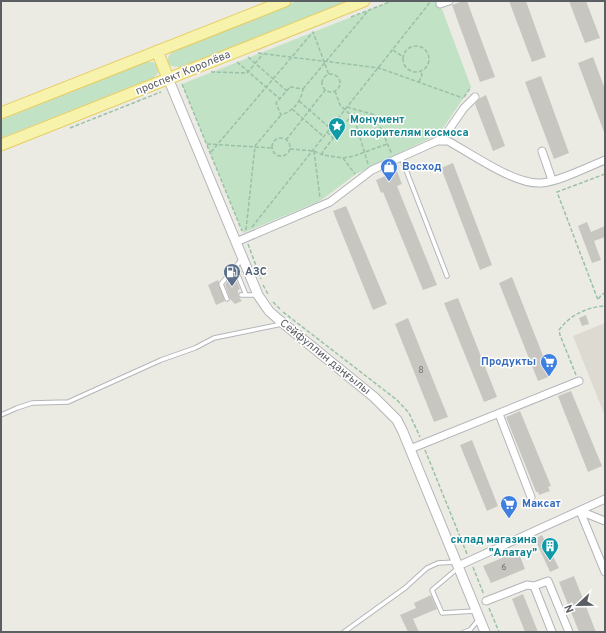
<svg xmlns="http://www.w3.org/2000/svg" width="606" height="633" viewBox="0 0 606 633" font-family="Overpass,sans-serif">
<rect width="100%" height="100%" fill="#ecebe3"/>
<!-- education -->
<path fill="#dcdad1" d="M 605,323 L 605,416 L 573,336 Z"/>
<!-- green -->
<path fill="#c1e2c4" d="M 297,1 L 349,1 L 180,67 L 171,66 L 168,62 L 168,57 L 173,51 Z
M 392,1 L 439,1 L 471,87 L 439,134 L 356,174 L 320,201 L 243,233 L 182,84 Z
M 146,62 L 153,62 L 158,66 L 158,73 L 153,78 L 1,138 L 1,120 Z"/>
<!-- building -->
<path fill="#c8c6c0" d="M 463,1 L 467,1 L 495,77 L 480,82 L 452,5 Z
M 509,1 L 526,1 L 546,57 L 532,62 Z
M 569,1 L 586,1 L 600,38 L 585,43 Z
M 593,57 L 605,89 L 604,132 L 578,63 Z
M 541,76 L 569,153 L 554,159 L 525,82 Z
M 486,95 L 505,146 L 493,151 L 475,104 L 480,98 Z
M 453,163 L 492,265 L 480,270 L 441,168 Z
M 397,171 L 402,184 L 397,186 L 437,285 L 423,290 L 383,192 L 381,193 L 376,180 Z
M 346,206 L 387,304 L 373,310 L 333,211 Z
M 587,222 L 591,232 L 605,226 L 605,237 L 594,241 L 601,260 L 592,263 L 578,226 Z
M 235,277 L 240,289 L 238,290 L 238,296 L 242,301 L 235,304 L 230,299 L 225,285 L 229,279 Z
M 512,277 L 551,376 L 538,381 L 499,283 Z
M 218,280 L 225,301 L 216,305 L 208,285 Z
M 458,298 L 497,397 L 484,402 L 444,303 Z
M 586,315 L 589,324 L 582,326 L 579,318 Z
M 408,318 L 448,417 L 434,422 L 395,324 Z
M 571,391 L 602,466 L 588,472 L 558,396 Z
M 520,411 L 551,486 L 548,487 L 550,491 L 539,495 L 538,492 L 536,492 L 506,417 Z
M 472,440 L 498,506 L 487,511 L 460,445 Z
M 542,535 L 559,568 L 550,572 L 535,539 Z
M 518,551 L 525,569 L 491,583 L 483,566 Z
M 574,576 L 596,632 L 579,632 L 559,582 Z
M 523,594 L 538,632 L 525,632 L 512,599 Z
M 431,595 L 437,609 L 413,619 L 419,632 L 408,632 L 400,615 L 416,608 L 414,603 Z"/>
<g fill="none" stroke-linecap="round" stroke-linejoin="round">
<defs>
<path id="service" d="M 401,157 L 447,276
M 235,268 L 246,295
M 241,295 L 256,295
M 227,299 L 221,284 L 242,259
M 1,415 L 17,408 L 32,403 L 68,402 L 161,360 L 195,348 L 214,338 L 282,324
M 458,568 L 432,590 L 442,613 L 475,611
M 344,632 L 405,588 L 427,568 L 438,563 L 456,562
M 464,632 L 470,630 L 479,619"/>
<path id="minor" d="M 440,4 L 449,1
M 437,141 L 448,141 C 472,154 515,185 541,183 C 558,182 588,167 605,160
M 542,151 L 552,180
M 236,242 L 330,202 L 372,170 L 437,141 L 448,131 L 464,108 L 475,97
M 499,414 L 531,497
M 410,449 L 579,381
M 580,511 L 605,572
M 580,511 L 605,521
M 458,566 L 605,499
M 534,586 L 548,581 L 569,632
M 486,601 L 527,585 L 534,586 L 552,632"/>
<path id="tertiary" d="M 168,78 L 258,295 L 269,311 L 278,319 L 374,397 L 397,420 L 403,432 L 485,632"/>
<path id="primary" d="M 157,51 L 168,78
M 1,113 L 285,1
M 1,145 L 364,1"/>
</defs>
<!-- service casing -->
<use href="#service" stroke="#b3b5b9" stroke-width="5.5"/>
<!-- minor casing -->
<use href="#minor" stroke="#b3b5b9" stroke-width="9"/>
<!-- tertiary casing -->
<use href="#tertiary" stroke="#b3b5b9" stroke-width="11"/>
<!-- primary casing -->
<use href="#primary" stroke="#e6cd62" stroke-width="13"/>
<!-- path -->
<path stroke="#99c0a8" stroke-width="1.5" stroke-dasharray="4 2" stroke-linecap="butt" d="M 351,17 L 392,1
M403 59a13 13 0 1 1 26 0a13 13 0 1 1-26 0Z
M 393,50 L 403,57
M 258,53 L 379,68 L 463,98
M 248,57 L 287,91
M 237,62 L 280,99
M 211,72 L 247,73 L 263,54
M322 83a9 9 0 1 1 18 0a9 9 0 1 1-18 0Z
M 419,82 L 422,75 L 421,72
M 182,84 L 242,231
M 290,87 L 303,89 C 301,102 293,111 281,115 L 276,103 Z
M 303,89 L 367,12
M 335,91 L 340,105 L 354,118 L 368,164
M 464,97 L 471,87
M 299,101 L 330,128
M 347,107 L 375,115 L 391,152 L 393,153
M 292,109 L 324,137
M 70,128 L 161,92
M 327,132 L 333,138
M272 147a9 9 0 1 1 18 0a9 9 0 1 1-18 0Z
M 286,140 L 326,89
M 207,144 L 273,148
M 290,149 L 314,151 L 323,155 L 343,158 L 354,156 L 387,144
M 314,151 L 320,198
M 211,152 L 313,32 L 329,75
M 322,155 L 323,151 L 352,115
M 343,158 L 355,174
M 605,174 L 557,192 L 598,300 L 601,295 L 605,293
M 252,227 L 431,1
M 246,230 L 255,146 L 281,115
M 248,244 L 261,279
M 263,285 L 268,294
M 273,302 L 280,309
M 283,312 L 397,400 L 409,413 L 420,437
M 576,375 L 560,335 L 559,330 C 570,315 587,307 605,306
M 425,450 L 467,554
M 473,567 L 484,595
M 489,608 L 499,632"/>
<!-- service -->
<use href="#service" stroke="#fff" stroke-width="3.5"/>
<!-- minor -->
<use href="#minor" stroke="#fff" stroke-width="7"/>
<!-- tertiary -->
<use href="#tertiary" stroke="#fff" stroke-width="9"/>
<!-- primary -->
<use href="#primary" stroke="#f8f3ac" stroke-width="11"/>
</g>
<!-- icons -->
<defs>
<symbol id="sight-pin" viewBox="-11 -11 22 30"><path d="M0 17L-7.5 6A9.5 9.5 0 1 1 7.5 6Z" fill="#0f9aa8" stroke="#fff"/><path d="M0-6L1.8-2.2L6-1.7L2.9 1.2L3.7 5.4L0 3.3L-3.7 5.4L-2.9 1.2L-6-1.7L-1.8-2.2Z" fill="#fff"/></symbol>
<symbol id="shop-pin" viewBox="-11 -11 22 30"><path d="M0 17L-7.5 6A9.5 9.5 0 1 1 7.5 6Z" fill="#3f7fe0" stroke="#fff"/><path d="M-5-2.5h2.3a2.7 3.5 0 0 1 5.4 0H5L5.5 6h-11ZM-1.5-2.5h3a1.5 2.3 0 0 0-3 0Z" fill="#fff"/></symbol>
<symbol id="fuel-pin" viewBox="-11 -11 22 30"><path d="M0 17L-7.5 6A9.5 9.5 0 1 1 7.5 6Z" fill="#5c6f8a" stroke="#fff"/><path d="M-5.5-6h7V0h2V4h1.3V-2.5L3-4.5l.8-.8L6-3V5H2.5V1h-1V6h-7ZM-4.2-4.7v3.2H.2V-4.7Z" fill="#fff"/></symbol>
<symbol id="supermarket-pin" viewBox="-11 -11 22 30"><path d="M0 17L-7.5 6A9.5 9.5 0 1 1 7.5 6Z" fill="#3f7fe0" stroke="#fff"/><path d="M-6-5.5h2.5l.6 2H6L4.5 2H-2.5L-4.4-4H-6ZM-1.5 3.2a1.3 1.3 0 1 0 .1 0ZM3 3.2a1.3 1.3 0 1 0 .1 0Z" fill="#fff"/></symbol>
<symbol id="building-pin" viewBox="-11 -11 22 30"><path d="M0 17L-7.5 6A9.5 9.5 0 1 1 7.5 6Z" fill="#0f9aa8" stroke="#fff"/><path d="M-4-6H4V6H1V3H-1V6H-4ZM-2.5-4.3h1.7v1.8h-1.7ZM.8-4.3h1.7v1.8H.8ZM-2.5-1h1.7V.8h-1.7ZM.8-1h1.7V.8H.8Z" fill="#fff"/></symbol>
</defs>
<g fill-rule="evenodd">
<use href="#sight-pin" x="327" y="116" width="20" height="27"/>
<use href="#shop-pin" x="379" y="157" width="20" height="27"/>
<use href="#fuel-pin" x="222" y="262" width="20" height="27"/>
<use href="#supermarket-pin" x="539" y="352" width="20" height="27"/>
<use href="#supermarket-pin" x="499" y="494" width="20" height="27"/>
<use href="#building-pin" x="540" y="536" width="20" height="27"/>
</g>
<g text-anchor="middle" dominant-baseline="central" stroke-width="3" stroke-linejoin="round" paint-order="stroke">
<!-- number labels -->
<g font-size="9" fill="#76787a">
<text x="421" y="370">8</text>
<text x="504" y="567">6</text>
</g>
<!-- street labels -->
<g font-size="11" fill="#5b5e62" stroke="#fff">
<text transform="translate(183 73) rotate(-22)">проспект Королёва</text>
<text transform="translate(325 357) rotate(39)">Сейфуллин даңғылы</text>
</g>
<!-- culture labels -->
<g font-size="11" font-weight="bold" fill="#0d838f" stroke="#fff" text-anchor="start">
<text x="350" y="120">Монумент<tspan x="350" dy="13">покорителям космоса</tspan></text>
<text x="537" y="540" text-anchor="end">склад магазина<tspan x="537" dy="13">"Алатау"</tspan></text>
</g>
<!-- shop labels -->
<g font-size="11" font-weight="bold" fill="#366cbe" stroke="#fff" text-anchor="start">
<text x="402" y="167">Восход</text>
<text x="536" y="362" text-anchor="end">Продукты</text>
<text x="522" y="504">Максат</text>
</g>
<!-- service labels -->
<g font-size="11" font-weight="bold" fill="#4e5e75" stroke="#fff" text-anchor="start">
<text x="245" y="272">АЗС</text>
</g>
</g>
<!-- border -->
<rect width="606" height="633" fill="none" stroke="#5b5e62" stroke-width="4"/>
<!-- north arrow -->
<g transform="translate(578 605) rotate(248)" stroke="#ffffff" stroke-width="3" paint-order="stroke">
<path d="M0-3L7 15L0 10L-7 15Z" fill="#5b5e62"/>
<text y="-6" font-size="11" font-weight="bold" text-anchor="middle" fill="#5b5e62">N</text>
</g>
</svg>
